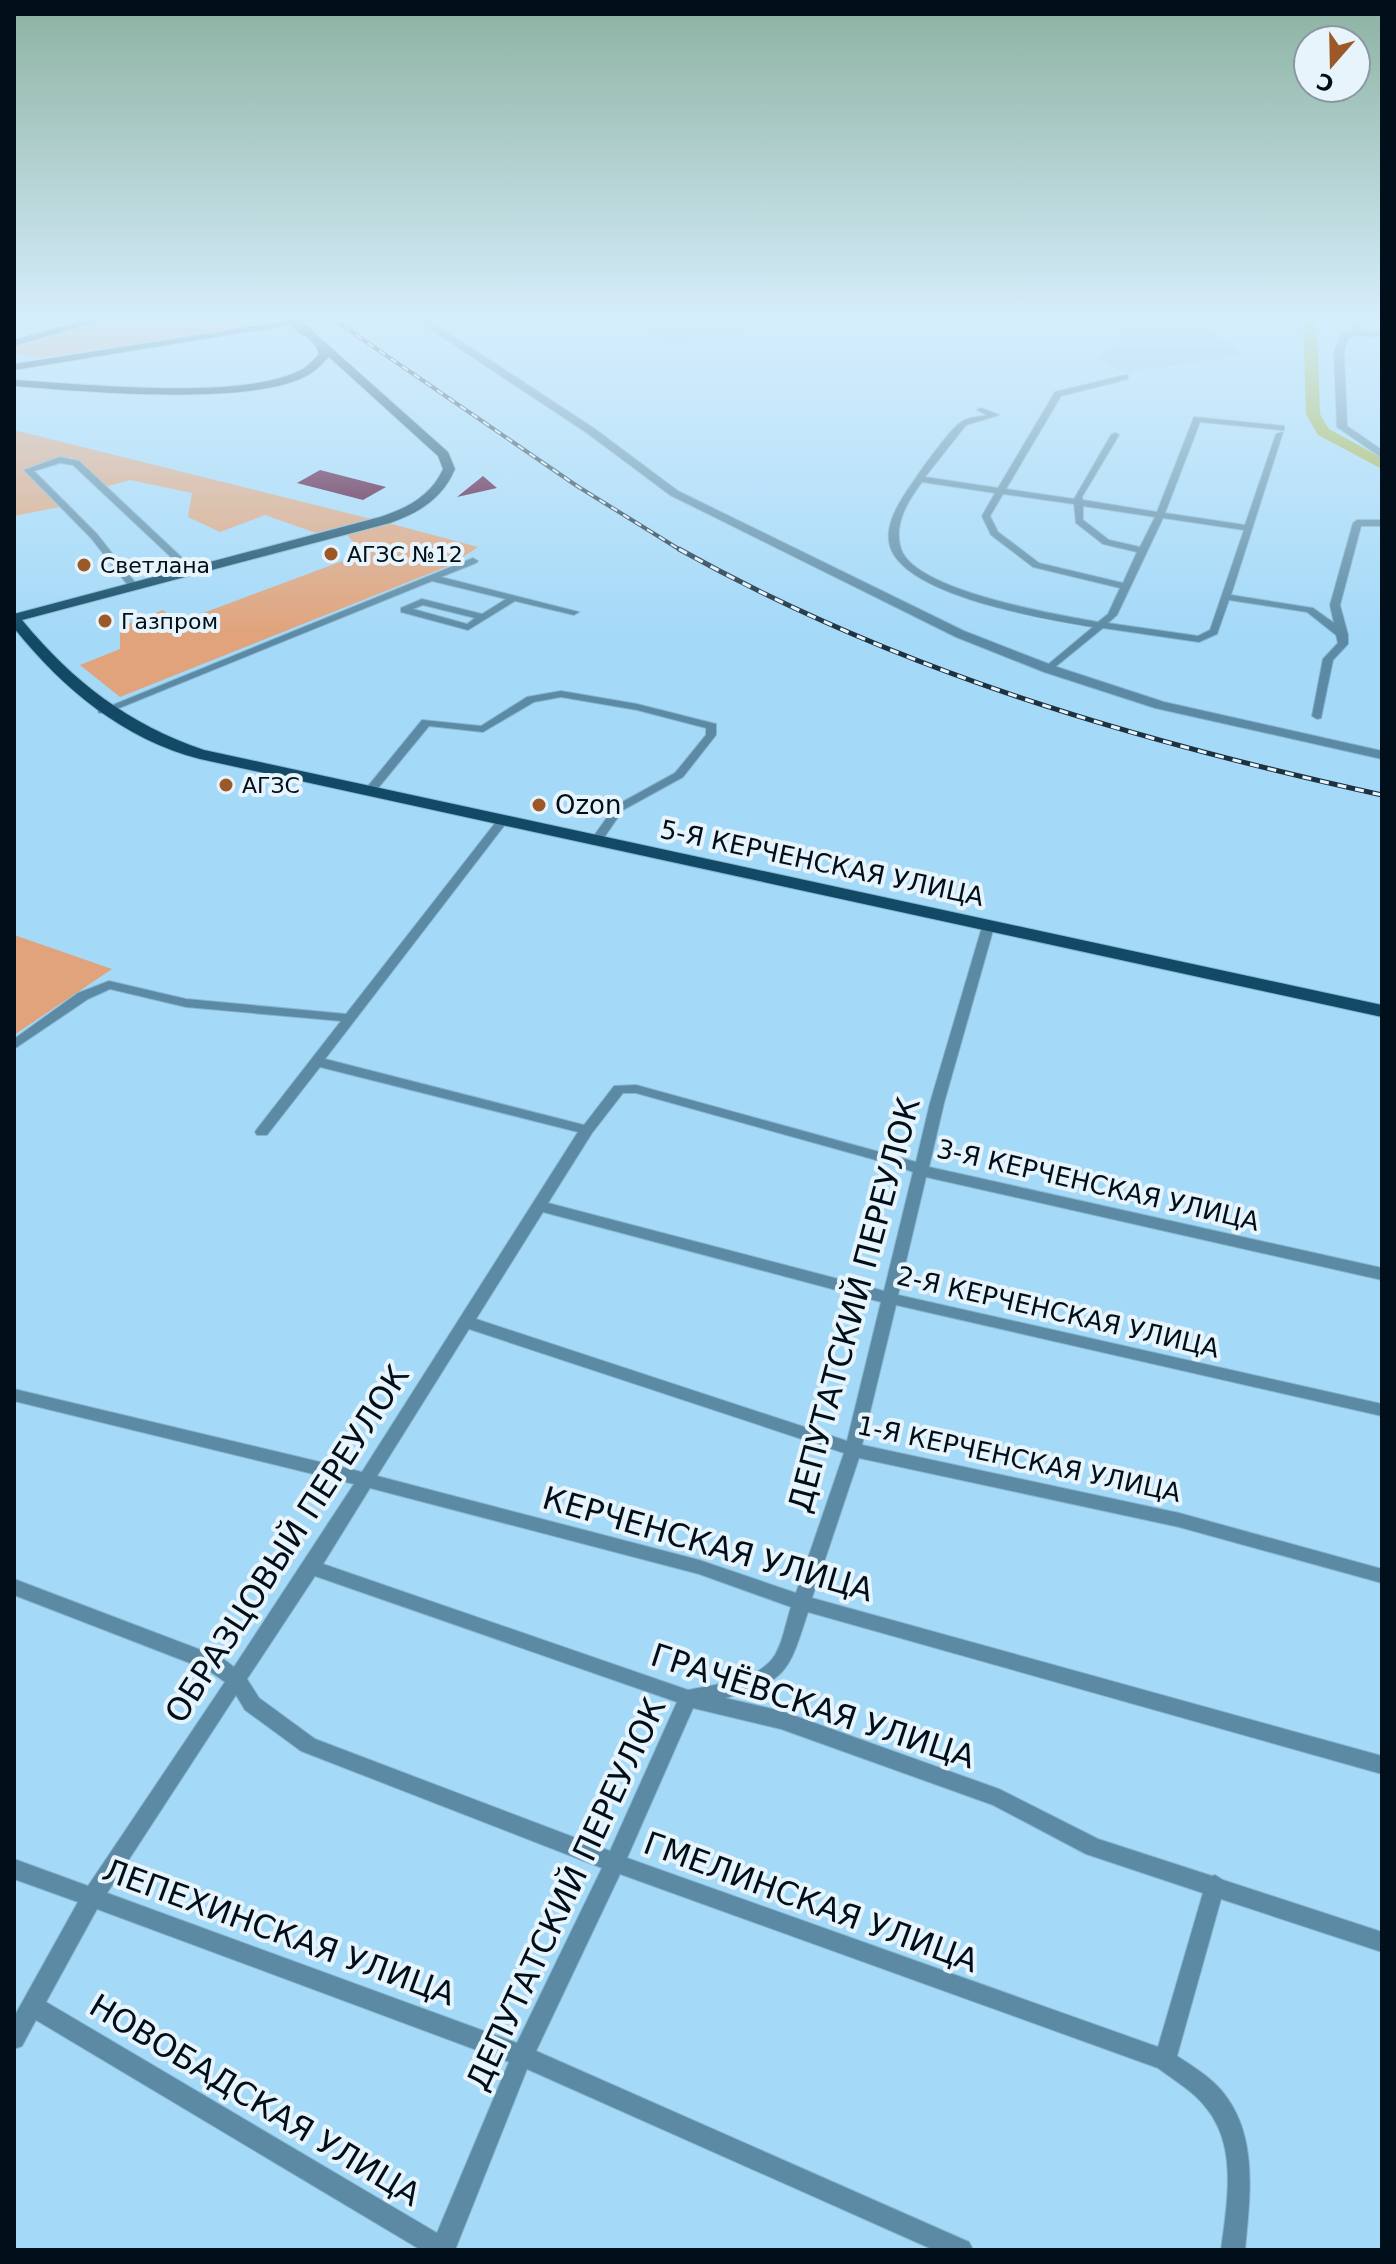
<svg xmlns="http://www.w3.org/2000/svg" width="1396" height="2264" viewBox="0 0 1396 2264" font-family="'DejaVu Sans',sans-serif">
<rect width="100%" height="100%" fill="#a4d9f8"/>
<!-- built -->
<path fill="#91cbed" d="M 634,319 L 724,319 L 743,332 L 670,346 Z
M 1146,319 L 1186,319 L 1237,347 L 1241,355 L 1124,373 L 1098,358 L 1128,334 L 1113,326 Z"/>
<!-- green -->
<path fill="#e0a37b" d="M 110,319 L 278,319 L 282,323 L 37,358 L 14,352 L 14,345 Z
M 14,430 L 371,519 L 316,533 L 265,515 L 220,532 L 188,517 L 192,493 L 130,480 L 105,487 L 71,457 L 28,471 L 70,505 L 14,516 Z
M 388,523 L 478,547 L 451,565 L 120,697 L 80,665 L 120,649 L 120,627 L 163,610 L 179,622 L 364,553 L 346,534 Z
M 14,935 L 112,969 L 14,1035 Z"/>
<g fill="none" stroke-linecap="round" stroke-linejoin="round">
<!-- river -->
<path fill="#a2ae36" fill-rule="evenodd" d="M 1303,319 L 1317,319 L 1320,414 L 1329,429 L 1382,458 L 1382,469 L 1318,435 L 1306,414 Z"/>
</g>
<!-- building -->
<path fill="#4d002a" d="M 320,470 L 386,487 L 363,500 L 297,483 Z
M 483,476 L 497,488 L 457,497 Z"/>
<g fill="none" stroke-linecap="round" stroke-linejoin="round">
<defs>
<path id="minor" d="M 1351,319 L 1359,319 L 1360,331 L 1382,333 L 1382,337 L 1354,335 Z
M 1125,375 L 1128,375 L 1128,379 L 1061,396 L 1006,489 L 1074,499 L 1111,435 L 1115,433 L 1119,435 L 1082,497 L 1083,500 L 1157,512 L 1194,417 L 1284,426 L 1284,430 L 1281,430 L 1200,422 L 1165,513 L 1245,525 L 1276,434 L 1283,432 L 1231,595 L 1313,608 L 1334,623 L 1330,605 L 1353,523 L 1357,520 L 1382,520 L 1382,526 L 1361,526 L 1340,605 L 1348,635 L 1348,644 L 1333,660 L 1321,718 L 1317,719 L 1312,716 L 1323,659 L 1338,643 L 1336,635 L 1307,612 L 1229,600 L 1217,634 L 1199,642 L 1103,628 L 1049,672 L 1044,669 L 1045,667 L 1093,627 C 1044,619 921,598 894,555 C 879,531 899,502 913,482 C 921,470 952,426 963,421 C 970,417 979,417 987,415 L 977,410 L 981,408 L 999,415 L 966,425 L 925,477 L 998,488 L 1055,392 ZM 922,482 L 995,493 L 982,516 L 991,535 L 1033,567 L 1120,588 L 1108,614 L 1098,622 C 1058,615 915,591 901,549 C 893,524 908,501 922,482 ZM 1003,494 L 1074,504 L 1076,523 L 1103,544 L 1137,552 L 1123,583 L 1039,563 L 998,532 L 990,516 ZM 1083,506 L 1155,517 L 1140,547 L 1109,540 L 1083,520 ZM 1163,518 L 1244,530 L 1210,630 L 1198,636 L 1108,623 L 1117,615 Z
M 60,457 L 79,461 L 194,569 L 194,573 L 188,573 L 73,465 L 60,463 L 34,471 L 97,534 L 138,586 L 130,588 L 91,538 L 24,470 Z
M 473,558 L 478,561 L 476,563 L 441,577 L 579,612 L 574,615 L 515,601 L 468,630 L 401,612 L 401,608 L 422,599 L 482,614 L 506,599 L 432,581 L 107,713 L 99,713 L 98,711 ZM 423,605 L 475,618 L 467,624 L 413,609 Z
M 561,691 L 637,704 L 716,724 L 716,735 L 683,777 L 623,810 L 601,842 L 597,843 L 591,840 L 615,806 L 675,773 L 706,735 L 706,728 L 637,710 L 561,697 L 534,702 L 483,732 L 429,726 L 374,793 L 366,793 L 364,791 L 422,720 L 481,726 L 527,697 Z
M 503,817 L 507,818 L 507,822 L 325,1059 L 584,1125 L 614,1086 L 636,1085 L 916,1162 L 930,1103 L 982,927 L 988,923 L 994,927 L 944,1103 L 929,1167 L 1382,1268 L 1382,1280 L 926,1177 L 898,1295 L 1382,1404 L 1382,1416 L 896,1305 L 862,1445 L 1179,1513 L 1382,1569 L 1382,1583 L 1179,1527 L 859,1458 L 812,1598 L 1382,1756 L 1382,1774 L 808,1612 C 789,1670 788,1682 725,1698 L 781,1711 L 999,1789 L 1098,1839 L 1212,1876 L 1215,1875 L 1223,1880 L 1382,1932 L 1382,1952 L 1221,1899 L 1177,2056 C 1192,2066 1209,2076 1221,2090 C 1259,2134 1250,2196 1245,2250 L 1221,2250 C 1227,2204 1238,2148 1207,2109 C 1195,2092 1175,2081 1158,2068 L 620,1874 L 536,2051 L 969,2242 L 973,2250 L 934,2250 L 527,2069 L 455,2250 L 421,2250 L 36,2020 L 22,2046 L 14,2049 L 14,2017 L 78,1902 L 14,1879 L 14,1859 L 88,1886 L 225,1682 L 208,1670 L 14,1595 L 14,1579 L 222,1658 L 234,1667 L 354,1484 L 14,1401 L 14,1389 L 362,1472 L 578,1132 L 320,1067 L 267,1135 L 257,1135 L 255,1132 L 257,1129 L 341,1021 L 186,1007 L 110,989 L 88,999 L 14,1049 L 14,1039 L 78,993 L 109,981 L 186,999 L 346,1014 L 499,818 ZM 623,1093 L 636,1093 L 894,1165 L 913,1172 L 884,1291 L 548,1203 L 592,1133 ZM 543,1212 L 881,1302 L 847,1441 L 476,1319 ZM 469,1329 L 844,1453 L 796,1593 L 699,1560 L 377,1476 ZM 370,1488 L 699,1574 L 791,1607 C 786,1622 783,1642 775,1655 C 758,1682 715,1684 688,1690 L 323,1564 ZM 315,1576 L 677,1702 L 610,1851 L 315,1739 L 259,1698 L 247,1679 ZM 236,1695 L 245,1710 L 301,1751 L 602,1868 L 517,2043 L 107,1893 ZM 693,1708 L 781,1729 L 993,1805 L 1086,1854 L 1203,1893 L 1158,2047 L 627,1858 ZM 97,1909 L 509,2062 L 437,2233 L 46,2002 Z"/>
<path id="tertiary" d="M 415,319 L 427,319 L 595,429 L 678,491 L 964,631 L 1054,666 L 1164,702 L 1382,751 L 1382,759 L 1155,708 L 1044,672 L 956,637 L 670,495 L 587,433 Z
M 1357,330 L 1362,333 L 1348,338 L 1344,352 L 1347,426 L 1382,450 L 1382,458 L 1337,427 L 1334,352 L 1341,334 Z"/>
<path id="primary" d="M 88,319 L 105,319 L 14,346 L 14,340 Z
M 301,319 L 327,319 L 14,370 L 14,364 Z
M 301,328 L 309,328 L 448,452 L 455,469 C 443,498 419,513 390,523 L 22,620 C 73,682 128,724 204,750 L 1382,1005 L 1382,1017 L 200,759 C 123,739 63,689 14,628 L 14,614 L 380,517 C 407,508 431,496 443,469 L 438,456 L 329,357 C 323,362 317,370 310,374 C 254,408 82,391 14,386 L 14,380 C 84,384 241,401 301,370 C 307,367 314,359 319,354 L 316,346 L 300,330 Z"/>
</defs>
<!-- minor casing -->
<use href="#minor" stroke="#86b5d0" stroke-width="2"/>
<!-- tertiary casing -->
<use href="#tertiary" stroke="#86b5d0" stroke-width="2"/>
<!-- primary casing -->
<use href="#primary" stroke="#86b5d0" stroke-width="2"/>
<!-- minor -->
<use href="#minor" fill="#5c8aa4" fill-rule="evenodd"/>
<!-- tertiary -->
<use href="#tertiary" fill="#5c8aa4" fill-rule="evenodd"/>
<!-- primary -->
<use href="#primary" fill="#124a65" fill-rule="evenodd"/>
<defs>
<path id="rail-far1" d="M 333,319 L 577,486 L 682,551"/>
<path id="rail" d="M 679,549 C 899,672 1137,741 1382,795"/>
</defs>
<!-- rail-far1 casing -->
<use href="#rail-far1" stroke="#1d3241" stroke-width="4"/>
<!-- rail casing -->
<use href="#rail" stroke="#1d3241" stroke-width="5"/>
<!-- rail-far1 -->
<use href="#rail-far1" stroke="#e7f4fc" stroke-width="2" stroke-dasharray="7" stroke-linecap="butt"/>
<!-- rail -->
<use href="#rail" stroke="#e7f4fc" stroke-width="3" stroke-dasharray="9" stroke-linecap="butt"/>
<defs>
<path id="primary-bridge" d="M 293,319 L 305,330"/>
</defs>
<!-- primary-bridge casing -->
<use href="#primary-bridge" stroke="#86b5d0" stroke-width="13" stroke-linecap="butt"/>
<!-- primary-bridge -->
<use href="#primary-bridge" stroke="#124a65" stroke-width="12"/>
</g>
<!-- sky -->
<linearGradient id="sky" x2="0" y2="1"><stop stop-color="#8cb2a1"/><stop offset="0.5" stop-color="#d6eefc"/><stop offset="1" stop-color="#d6eefc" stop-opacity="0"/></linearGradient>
<rect width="1396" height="636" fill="url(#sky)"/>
<!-- markers -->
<g fill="#9b5927" stroke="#e7f4fc" stroke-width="3">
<circle cx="331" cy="554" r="8"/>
<circle cx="84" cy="565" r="8"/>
<circle cx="105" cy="621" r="8"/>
<circle cx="226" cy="785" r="8"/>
<circle cx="539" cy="805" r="8"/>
</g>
<g text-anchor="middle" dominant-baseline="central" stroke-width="8" stroke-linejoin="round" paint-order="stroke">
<!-- far-poi labels -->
<g font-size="22" fill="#000f1a" stroke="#e7f4fc" text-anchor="start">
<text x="347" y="554">АГЗС №12</text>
<text x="100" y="565">Светлана</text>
<text x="121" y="621">Газпром</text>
<text x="242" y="785">АГЗС</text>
</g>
<!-- poi labels -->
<g font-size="26" fill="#000f1a" stroke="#e7f4fc" text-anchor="start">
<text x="555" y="805">Ozon</text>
</g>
<!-- street labels -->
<g font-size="26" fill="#000f1a" stroke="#e7f4fc">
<text transform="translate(822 863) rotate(12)">5-Я КЕРЧЕНСКАЯ УЛИЦА</text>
<text transform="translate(1098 1185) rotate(13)">3-Я КЕРЧЕНСКАЯ УЛИЦА</text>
<text transform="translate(1058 1312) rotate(13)">2-Я КЕРЧЕНСКАЯ УЛИЦА</text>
<text transform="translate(1019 1459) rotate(12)">1-Я КЕРЧЕНСКАЯ УЛИЦА</text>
</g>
<!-- near-street labels -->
<g font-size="32" fill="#000f1a" stroke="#e7f4fc">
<text transform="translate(854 1305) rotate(-75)">ДЕПУТАТСКИЙ ПЕРЕУЛОК</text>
<text transform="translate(287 1544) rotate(-57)">ОБРАЗЦОВЫЙ ПЕРЕУЛОК</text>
<text transform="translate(708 1544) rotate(16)">КЕРЧЕНСКАЯ УЛИЦА</text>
<text transform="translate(813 1706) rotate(18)">ГРАЧЁВСКАЯ УЛИЦА</text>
<text transform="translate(566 1894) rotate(-65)">ДЕПУТАТСКИЙ ПЕРЕУЛОК</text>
<text transform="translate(811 1902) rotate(20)">ГМЕЛИНСКАЯ УЛИЦА</text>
<text transform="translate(279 1932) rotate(20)">ЛЕПЕХИНСКАЯ УЛИЦА</text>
<text transform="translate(255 2100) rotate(31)">НОВОБАДСКАЯ УЛИЦА</text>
</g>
</g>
<!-- border -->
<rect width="1396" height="2264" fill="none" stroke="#000f1a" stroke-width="32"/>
<!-- north arrow -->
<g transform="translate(1332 64) rotate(200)"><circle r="38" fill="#e7f4fc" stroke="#8b98a2" stroke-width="2"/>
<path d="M0-6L14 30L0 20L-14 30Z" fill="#9b5927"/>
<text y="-12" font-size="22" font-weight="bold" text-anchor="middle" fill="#000f1a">С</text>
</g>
</svg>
